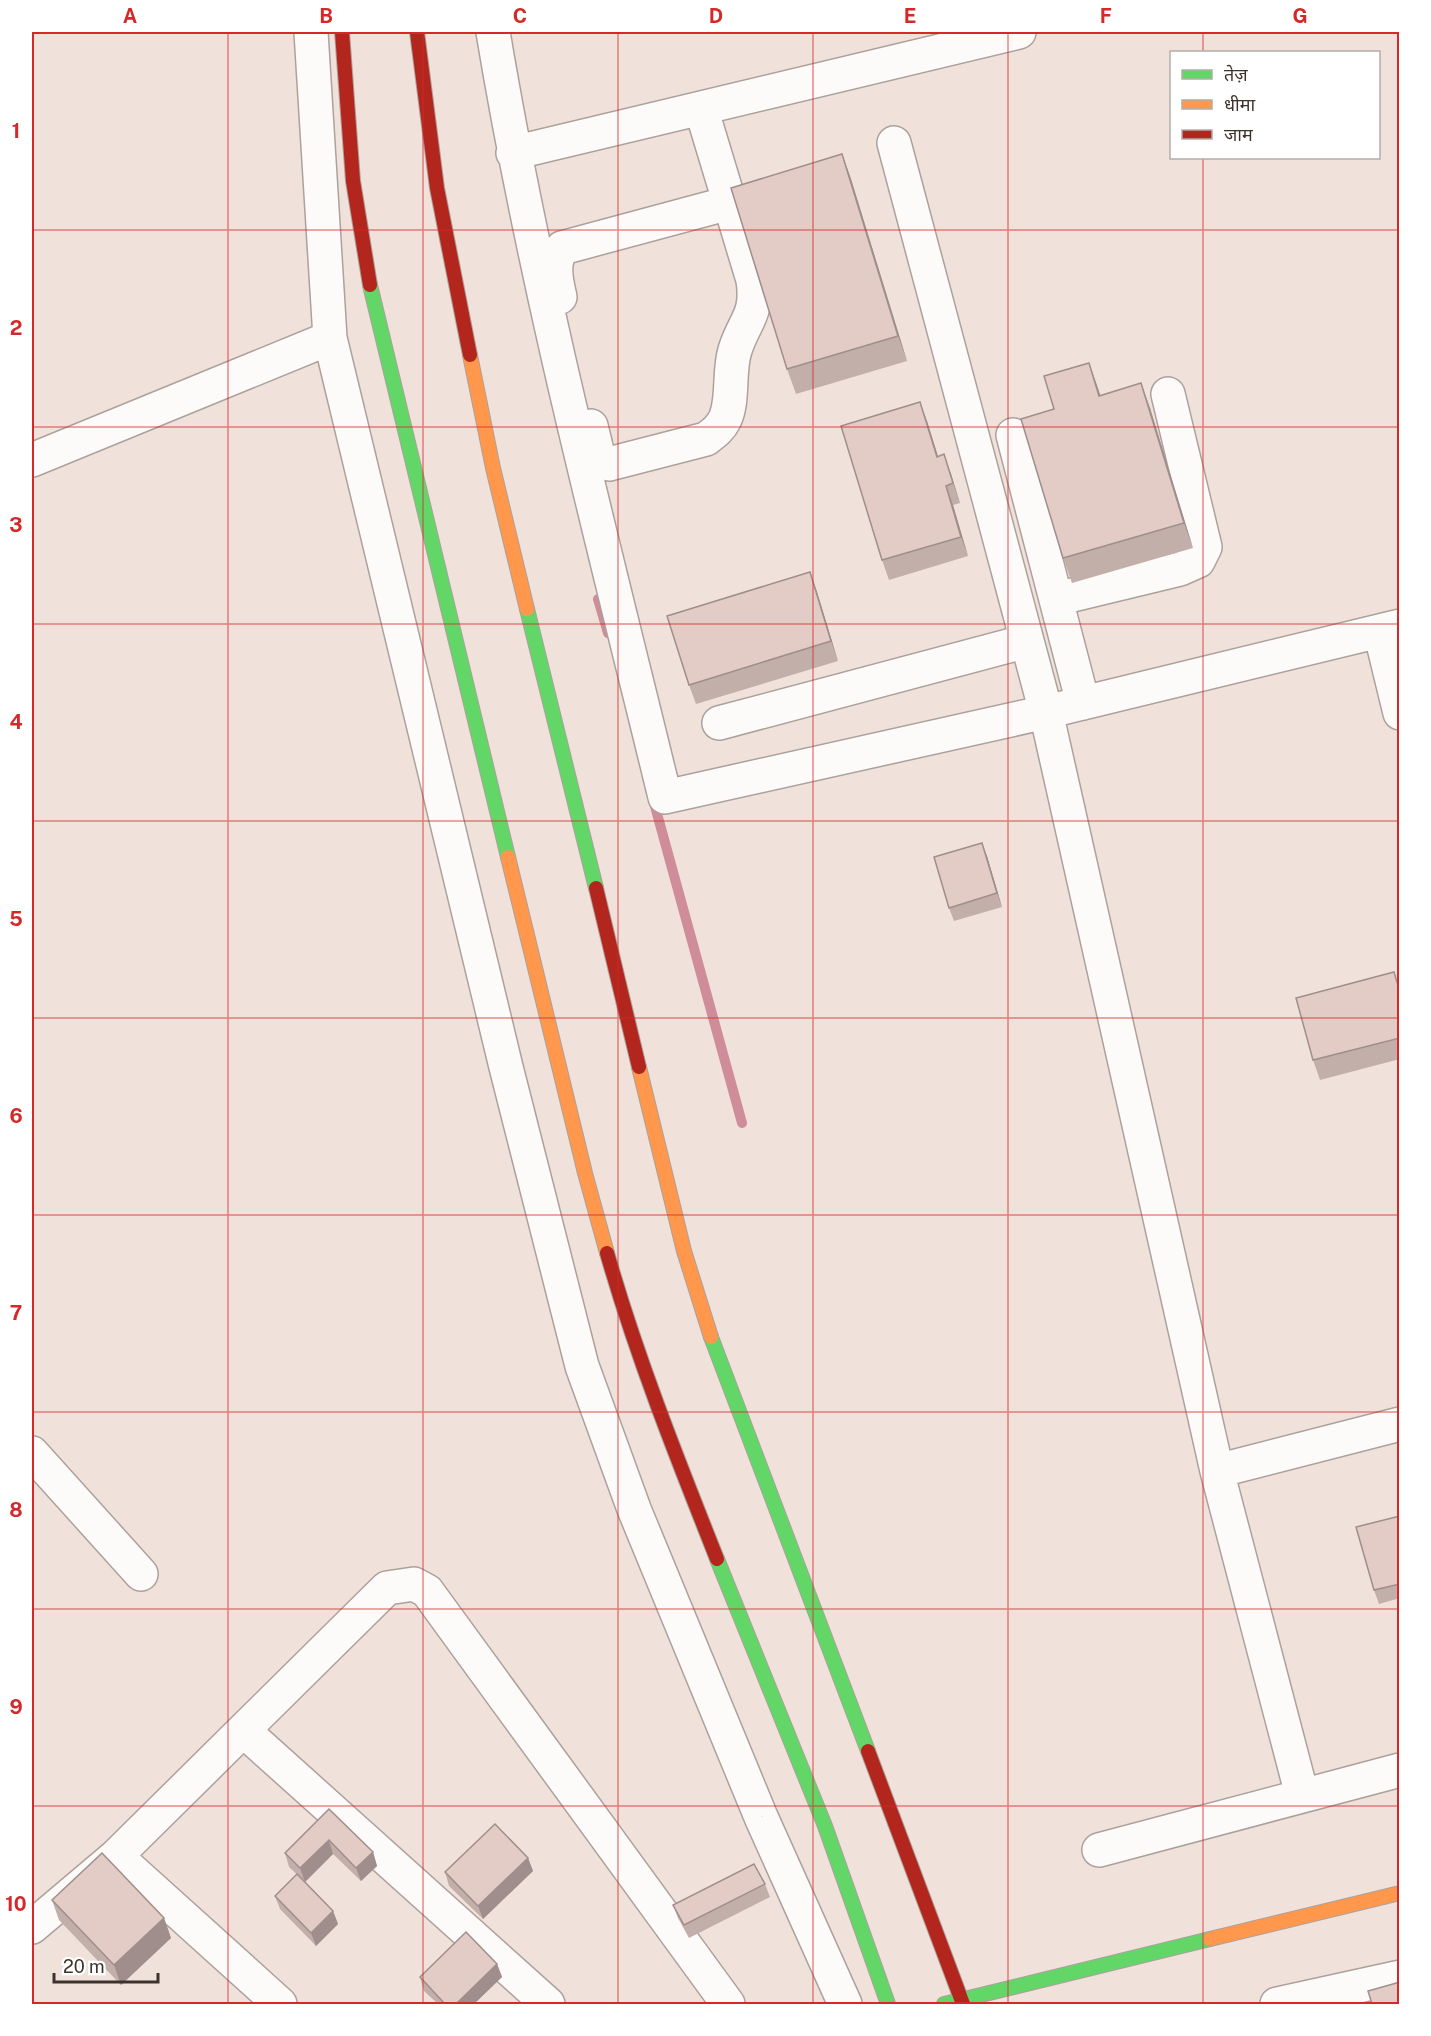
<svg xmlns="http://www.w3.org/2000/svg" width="1431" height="2036" viewBox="0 0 1431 2036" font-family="'Public Sans','Noto Sans Devanagari',sans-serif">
<rect width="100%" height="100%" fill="#f0e2db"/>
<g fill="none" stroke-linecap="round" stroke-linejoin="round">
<!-- stream -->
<path stroke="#ce8d98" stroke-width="10" d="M 598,599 L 608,633
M 653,799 L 742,1123"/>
<defs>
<path id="street" d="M 311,32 L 330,338 L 506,1067 L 582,1366 L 634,1509 L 761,1817 L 845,2004
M 493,32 C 536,290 603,543 665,797 L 1046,712 L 1400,626
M 894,143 L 1046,712 L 1217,1471 L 1302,1795
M 513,153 L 1019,32
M 560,297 C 556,280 552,263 562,248 L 729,203
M 591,426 L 599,459 L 609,464 L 706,439 C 714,433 720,429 725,419 C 734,399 728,372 735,350 C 745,319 758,316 753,280 L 701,108
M 1013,435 L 1083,703
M 32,460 L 330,338
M 1056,599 L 1180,569 L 1198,561 L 1205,547 L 1168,394
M 1380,631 L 1400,713
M 719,723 L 1027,641
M 32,1453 L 141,1574
M 1217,1471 L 1400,1424
M 244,1731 L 548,2004
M 1099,1850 L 1400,1770
M 116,1856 L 280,2004
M 32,1927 L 116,1856 L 387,1588 L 414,1584 L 427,1591 L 728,2004
M 1277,2004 L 1400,1977"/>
<path id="fast" d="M 370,285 L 508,857
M 527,609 L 596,888
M 711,1337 L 868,1751
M 717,1559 L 825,1826 L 888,2004
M 944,2004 L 1210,1939"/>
<path id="slow" d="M 470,355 L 493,468 L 527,609
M 508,857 L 585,1173 L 607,1253
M 639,1067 L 684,1251 L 711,1337
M 1210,1939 L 1400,1893"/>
<path id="jam" d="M 342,32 L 353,181 L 370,285
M 417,32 L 437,188 L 470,355
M 596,888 L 639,1067
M 607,1253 C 637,1358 677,1458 717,1559
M 868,1751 L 963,2004"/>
</defs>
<!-- street casing -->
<use href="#street" stroke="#aca19c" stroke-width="36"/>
<!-- fast casing -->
<use href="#fast" stroke="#aca19c" stroke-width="16"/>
<!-- slow casing -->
<use href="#slow" stroke="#aca19c" stroke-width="16"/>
<!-- jam casing -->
<use href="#jam" stroke="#aca19c" stroke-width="16"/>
<!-- street -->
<use href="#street" stroke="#fdfbfa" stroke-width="33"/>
<!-- fast -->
<use href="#fast" stroke="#63d668" stroke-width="14"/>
<!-- slow -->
<use href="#slow" stroke="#ff974d" stroke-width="14"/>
<!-- jam -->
<use href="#jam" stroke="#b3261e" stroke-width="14"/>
</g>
<!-- wall -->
<path fill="#c3afaa" d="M 842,154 L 851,179 L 907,361 L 796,394 L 787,369 Z
M 1089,363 L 1100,395 L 1150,408 L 1193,548 L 1072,583 L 1063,558 Z
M 927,421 L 938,456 L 951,474 L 960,503 L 953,505 L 968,556 L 889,580 L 882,560 Z
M 810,572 L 817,592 L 838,661 L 696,704 L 689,685 Z
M 987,856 L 1002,907 L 954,921 L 949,908 Z
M 1400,987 L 1400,1059 L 1320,1080 L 1313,1060 Z
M 1400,1516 L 1400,1598 L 1379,1604 L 1374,1590 Z
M 329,1809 L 373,1852 L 377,1866 L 361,1881 L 333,1854 L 305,1882 L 289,1867 L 285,1853 Z
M 528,1858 L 533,1871 L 483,1919 L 449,1886 L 445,1872 Z
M 765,1884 L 770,1897 L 689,1938 L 678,1918 L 673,1905 Z
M 275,1896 L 333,1911 L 338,1924 L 316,1946 L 280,1909 Z
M 52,1900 L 164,1918 L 171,1938 L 121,1985 L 59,1920 Z
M 497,1964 L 502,1977 L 474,2004 L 438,2004 L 424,1991 L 420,1977 Z"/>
<!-- shaded-wall -->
<path fill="#9f8e8b" d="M 842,154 L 851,179 L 907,361 L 898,336 Z
M 1089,363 L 1098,388 L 1108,421 L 1099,396 Z
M 1141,383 L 1150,408 L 1193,548 L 1184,523 Z
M 920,402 L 927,421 L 944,476 L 937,457 Z
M 944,454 L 951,474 L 960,503 L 953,483 Z
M 946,486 L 953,505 L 968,556 L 961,537 Z
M 810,572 L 817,592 L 838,661 L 831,641 Z
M 982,843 L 987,856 L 1002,907 L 997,893 Z
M 329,1840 L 333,1854 L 305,1882 L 300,1868 Z
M 373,1852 L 377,1866 L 361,1881 L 356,1868 Z
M 528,1858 L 533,1871 L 483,1919 L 478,1906 Z
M 333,1911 L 338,1924 L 316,1946 L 311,1933 Z
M 164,1918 L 171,1938 L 121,1985 L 114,1965 Z
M 497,1964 L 502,1977 L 474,2004 L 456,2004 Z"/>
<!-- building -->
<path fill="#e3cbc6" stroke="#9f8e8b" stroke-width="1.5" d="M 842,154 L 898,336 L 787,369 L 731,188 Z
M 1089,363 L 1099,396 L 1141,383 L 1184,523 L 1063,558 L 1021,419 L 1054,409 L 1044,376 Z
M 920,402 L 937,457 L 944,454 L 953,483 L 946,486 L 961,537 L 882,560 L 841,426 Z
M 810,572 L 831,641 L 689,685 L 667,616 Z
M 982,843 L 997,893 L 949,908 L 934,857 Z
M 1394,972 L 1400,992 L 1400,1038 L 1313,1060 L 1296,998 Z
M 1400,1516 L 1400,1584 L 1374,1590 L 1356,1527 Z
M 329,1809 L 373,1852 L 356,1868 L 329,1840 L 300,1868 L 285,1853 Z
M 495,1824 L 528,1858 L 478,1906 L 445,1872 Z
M 102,1853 L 164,1918 L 114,1965 L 52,1900 Z
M 754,1864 L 765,1884 L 684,1925 L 673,1905 Z
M 297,1874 L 333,1911 L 311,1933 L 275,1896 Z
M 466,1932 L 497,1964 L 456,2004 L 445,2004 L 420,1977 Z
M 1400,1982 L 1400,2004 L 1372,2004 L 1368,1991 Z"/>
<!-- grid -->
<path fill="none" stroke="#d62828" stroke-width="1.5" stroke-opacity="0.55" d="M 228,32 L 228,2004M 423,32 L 423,2004M 618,32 L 618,2004M 813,32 L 813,2004M 1008,32 L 1008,2004M 1203,32 L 1203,52M 1203,158 L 1203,2004M 32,230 L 1400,230M 32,427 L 1400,427M 32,624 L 1400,624M 32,821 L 1400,821M 32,1018 L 1400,1018M 32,1215 L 1400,1215M 32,1412 L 1400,1412M 32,1609 L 1400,1609M 32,1806 L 1400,1806"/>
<!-- border -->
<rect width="1431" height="2036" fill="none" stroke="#ffffff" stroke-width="66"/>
<!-- legend -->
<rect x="1170" y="51" width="210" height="108" fill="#ffffff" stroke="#b1adab" stroke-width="1.5"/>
<rect x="1182" y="70" width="30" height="9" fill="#63d668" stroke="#b1adab" stroke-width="1.5"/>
<text x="1224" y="81" font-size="18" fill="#3c322e">तेज़</text>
<rect x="1182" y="100" width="30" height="9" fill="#ff974d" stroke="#b1adab" stroke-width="1.5"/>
<text x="1224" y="111" font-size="18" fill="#3c322e">धीमा</text>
<rect x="1182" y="130" width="30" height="9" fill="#b3261e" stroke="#b1adab" stroke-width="1.5"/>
<text x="1224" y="141" font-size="18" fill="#3c322e">जाम</text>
<!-- scale -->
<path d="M54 1973v9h104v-9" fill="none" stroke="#3c322e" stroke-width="3"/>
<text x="63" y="1973" font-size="18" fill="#3c322e" stroke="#ffffff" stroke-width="4.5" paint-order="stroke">20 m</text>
<rect x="33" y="33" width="1365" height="1970" fill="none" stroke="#d62828" stroke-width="2"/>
<g font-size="20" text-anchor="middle" font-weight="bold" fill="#d62828">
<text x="130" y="23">A</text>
<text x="326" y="23">B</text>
<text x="520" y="23">C</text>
<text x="716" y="23">D</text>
<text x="910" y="23">E</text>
<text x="1106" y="23">F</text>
<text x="1300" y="23">G</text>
<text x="16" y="138">1</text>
<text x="16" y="335">2</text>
<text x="16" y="532">3</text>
<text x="16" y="729">4</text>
<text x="16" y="926">5</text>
<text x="16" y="1123">6</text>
<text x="16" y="1320">7</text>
<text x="16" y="1517">8</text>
<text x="16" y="1714">9</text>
<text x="16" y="1911">10</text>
</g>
</svg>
